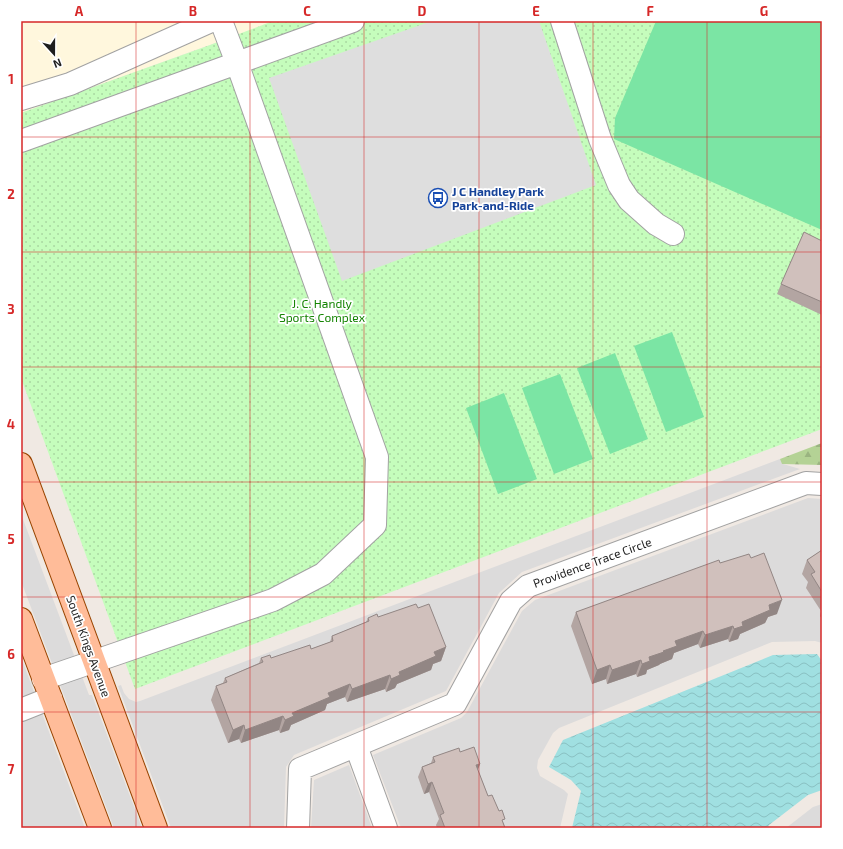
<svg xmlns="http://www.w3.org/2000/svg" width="843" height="849" viewBox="0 0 843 849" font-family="'Exo 2',sans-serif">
<defs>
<pattern id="forest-firs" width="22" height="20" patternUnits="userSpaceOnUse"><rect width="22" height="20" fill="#b4d295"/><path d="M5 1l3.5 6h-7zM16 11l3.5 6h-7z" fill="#9ab480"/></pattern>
<pattern id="park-dots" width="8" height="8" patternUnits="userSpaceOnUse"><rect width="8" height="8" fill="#c5fdbc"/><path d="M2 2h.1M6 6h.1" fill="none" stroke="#a9d8a1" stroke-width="1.8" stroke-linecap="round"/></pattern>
<pattern id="water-waves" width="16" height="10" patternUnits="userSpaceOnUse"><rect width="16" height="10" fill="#a0e0e1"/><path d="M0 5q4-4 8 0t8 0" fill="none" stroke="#89c0c1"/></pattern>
</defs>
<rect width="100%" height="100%" fill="#f0e9e3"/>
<!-- residential -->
<path fill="#dcdbdb" d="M 780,459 L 783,464 L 800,469 L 522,572 L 499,593 L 446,691 L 294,755 L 286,767 L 284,828 L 171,828 L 118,686 L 121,685 L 124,693 L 129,699 L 136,702 L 140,701 Z
M 808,498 L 822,499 L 822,643 L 815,641 L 772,642 L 559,728 L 553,733 L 538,760 L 537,768 L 540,776 L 564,790 L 568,794 L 560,828 L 401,828 L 373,755 L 461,718 L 467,712 L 522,611 L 535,600 Z
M 21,514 L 89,695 L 92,695 L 142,828 L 114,828 L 21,581 Z
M 21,657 L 85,828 L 21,828 Z
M 349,765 L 372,828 L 311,828 L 314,780 Z
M 822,804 L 822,828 L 786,828 L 813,807 Z"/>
<!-- education -->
<path fill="#fff7dd" d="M 21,21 L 276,21 L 21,113 Z"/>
<!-- forest -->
<path fill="url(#forest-firs)" d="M 822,443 L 822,465 L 782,464 L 780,459 Z"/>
<!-- park -->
<path fill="url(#park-dots)" d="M 273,21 L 822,21 L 822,429 L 135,689 L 21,378 L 21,113 L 210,45 Z"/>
<!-- pitch -->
<path fill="#7be5a4" d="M 656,21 L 822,21 L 822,230 L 614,139 L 615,118 Z
M 672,332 L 704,417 L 666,432 L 634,346 Z
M 615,353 L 648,439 L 610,454 L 577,368 Z
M 560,374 L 593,459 L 554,474 L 522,388 Z
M 504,393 L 537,479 L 498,494 L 466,408 Z"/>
<!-- parking -->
<path fill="#dedede" d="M 432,21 L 539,21 L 596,185 L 342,281 L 269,78 Z"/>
<!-- water -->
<path fill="url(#water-waves)" d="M 817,654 L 822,661 L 822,790 L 808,795 L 769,825 L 768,828 L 572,828 L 581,791 L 571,780 L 549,767 L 563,740 L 773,655 Z"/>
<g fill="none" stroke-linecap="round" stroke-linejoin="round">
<defs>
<path id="minor" d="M 221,21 L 237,63 L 353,21
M 562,21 L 600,139 L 619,185 L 629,200 L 656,224 L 673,234
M 21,99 L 70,84 L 211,21
M 21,141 L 237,63 L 377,457 L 375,525 L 323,574 L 273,600 L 43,679
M 21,710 L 51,698
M 356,746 L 386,828
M 298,828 L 300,769 L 455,704 L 511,601 L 528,586 L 806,483 L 822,484"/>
<path id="major" d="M 21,464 L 156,828
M 21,619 L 100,828"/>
</defs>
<!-- minor casing -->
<use href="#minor" stroke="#a2a2a2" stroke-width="24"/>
<!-- major casing -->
<use href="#major" stroke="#984400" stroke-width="24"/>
<!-- minor -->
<use href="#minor" stroke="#fff" stroke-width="22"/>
<!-- major -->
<use href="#major" stroke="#ffbc99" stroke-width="22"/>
</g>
<!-- wall -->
<path fill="#b3a5a2" d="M 822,241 L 822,315 L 777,294 L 781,284 Z
M 822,550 L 822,619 L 820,616 L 821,611 L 806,588 L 808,582 L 802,574 L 807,560 Z
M 751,558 L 777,614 L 768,617 L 765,623 L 740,634 L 738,639 L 729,642 L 728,639 L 700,648 L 698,644 L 674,653 L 672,659 L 660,664 L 659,665 L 647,670 L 646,674 L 637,677 L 636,674 L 607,684 L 606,679 L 592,684 L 571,626 L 576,612 L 720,563 Z
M 418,608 L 446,647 L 441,661 L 433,664 L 431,670 L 397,684 L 395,688 L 386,692 L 385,689 L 347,702 L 345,697 L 327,704 L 325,710 L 291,725 L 289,730 L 280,733 L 279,730 L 241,743 L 239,739 L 228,743 L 211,700 L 216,686 L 223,683 L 225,678 L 259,663 L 261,658 L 271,658 L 311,649 L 330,642 L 332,636 L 366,622 L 368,618 L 378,617 Z
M 460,752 L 480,764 L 478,770 L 488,796 L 504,824 L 505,828 L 437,828 L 436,825 L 439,819 L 429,792 L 424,794 L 418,777 L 422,767 L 431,763 L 433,757 Z"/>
<!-- shaded-wall -->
<path fill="#928684" d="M 782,600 L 777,614 L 768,617 L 765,623 L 740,634 L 738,639 L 729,642 L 734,629 L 742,622 L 769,605 Z
M 733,626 L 728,639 L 700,648 L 705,635 Z
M 703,631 L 698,644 L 674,653 L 672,659 L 660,664 L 659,665 L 647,670 L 646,674 L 637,677 L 642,664 L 649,657 L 663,651 L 675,641 Z
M 446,647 L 441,661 L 433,664 L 431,670 L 397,684 L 395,688 L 386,692 L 391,679 L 399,672 L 434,652 Z
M 641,660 L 636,674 L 607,684 L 612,670 Z
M 610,665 L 606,679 L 592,684 L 597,670 Z
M 390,675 L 385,689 L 347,702 L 352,689 Z
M 350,684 L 345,697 L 327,704 L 325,710 L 291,725 L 289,730 L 280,733 L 285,720 L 292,713 L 328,693 Z
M 283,716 L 279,730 L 241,743 L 245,730 Z
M 244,725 L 239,739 L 228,743 L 233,730 Z
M 480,764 L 476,774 L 476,765 Z
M 432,782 L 429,792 L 424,794 L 428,784 Z"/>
<!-- building -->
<path fill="#d0c0bc" stroke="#928684" d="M 804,232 L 822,241 L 822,302 L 781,284 Z
M 822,550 L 822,592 L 811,574 L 815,572 L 807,560 Z
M 764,553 L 782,600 L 769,605 L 770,610 L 742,622 L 743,626 L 734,629 L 733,626 L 705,635 L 703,631 L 675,641 L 677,646 L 663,651 L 664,652 L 649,657 L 650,661 L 642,664 L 641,660 L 612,670 L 610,665 L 597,670 L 576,612 L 719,560 L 720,563 L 749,554 L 751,558 Z
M 416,604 L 418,608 L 429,604 L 446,647 L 434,652 L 436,656 L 399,672 L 400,675 L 391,679 L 390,675 L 352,689 L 350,684 L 328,693 L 330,697 L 292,713 L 294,716 L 285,720 L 283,716 L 245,730 L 244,725 L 233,730 L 216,686 L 227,682 L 225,678 L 263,662 L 261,658 L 270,655 L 271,658 L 310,645 L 311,649 L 333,641 L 332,636 L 369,621 L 368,618 L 377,614 L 378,617 Z
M 474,747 L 480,764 L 476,765 L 488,796 L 492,795 L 499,811 L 502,810 L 505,819 L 502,820 L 505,828 L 445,828 L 440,815 L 444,813 L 432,782 L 428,784 L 422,767 L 435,762 L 433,757 L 459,748 L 460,752 Z"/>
<!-- grid -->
<path fill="none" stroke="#d62828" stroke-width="1" stroke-opacity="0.55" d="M 136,21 L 136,828M 250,21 L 250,828M 364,21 L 364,828M 479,21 L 479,828M 593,21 L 593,828M 707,21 L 707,828M 21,137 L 822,137M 21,252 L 822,252M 21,367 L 822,367M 21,482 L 822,482M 21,597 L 822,597M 21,712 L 822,712"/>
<!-- icons -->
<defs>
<symbol id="bus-ring" viewBox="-11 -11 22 22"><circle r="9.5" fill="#fff" stroke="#1a4fb4" stroke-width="1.5"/><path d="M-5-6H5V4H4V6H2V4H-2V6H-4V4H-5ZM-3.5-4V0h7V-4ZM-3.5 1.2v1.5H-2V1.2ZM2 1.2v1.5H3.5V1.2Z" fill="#1a4fb4"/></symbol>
</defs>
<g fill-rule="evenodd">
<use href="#bus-ring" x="427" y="187" width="22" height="22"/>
</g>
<g text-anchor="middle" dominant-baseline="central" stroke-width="3.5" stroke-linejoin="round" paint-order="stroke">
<!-- transit labels -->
<g font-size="12" font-weight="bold" fill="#164399" stroke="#fff" text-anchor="start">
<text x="452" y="191">J C Handley Park<tspan x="452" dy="14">Park-and-Ride</tspan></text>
</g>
<!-- park labels -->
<g font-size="12" fill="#158403" stroke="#fff">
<text x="322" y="303">J. C. Handly<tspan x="322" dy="14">Sports Complex</tspan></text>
</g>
<!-- street labels -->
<g font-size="12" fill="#1e1e1e" stroke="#fff">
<text transform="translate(592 562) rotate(-20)">Providence Trace Circle</text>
<text transform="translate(89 646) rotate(70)">South Kings Avenue</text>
</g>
</g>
<!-- border -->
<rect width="843" height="849" fill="none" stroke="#ffffff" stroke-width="44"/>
<!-- north arrow -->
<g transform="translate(54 54) rotate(159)" stroke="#ffffff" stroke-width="3" paint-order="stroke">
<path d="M0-3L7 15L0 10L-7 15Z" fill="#1e1e1e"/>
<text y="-6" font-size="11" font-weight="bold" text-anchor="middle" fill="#1e1e1e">N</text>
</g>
<rect x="22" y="22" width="799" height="805" fill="none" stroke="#d62828" stroke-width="1.5"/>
<g font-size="13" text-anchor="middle" font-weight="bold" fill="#d62828">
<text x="79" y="16">A</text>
<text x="193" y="16">B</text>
<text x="307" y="16">C</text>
<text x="422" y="16">D</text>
<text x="536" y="16">E</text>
<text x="650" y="16">F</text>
<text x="764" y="16">G</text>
<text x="11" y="84">1</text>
<text x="11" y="199">2</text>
<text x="11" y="314">3</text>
<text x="11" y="429">4</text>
<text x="11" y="544">5</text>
<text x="11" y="659">6</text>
<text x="11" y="774">7</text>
</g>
</svg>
